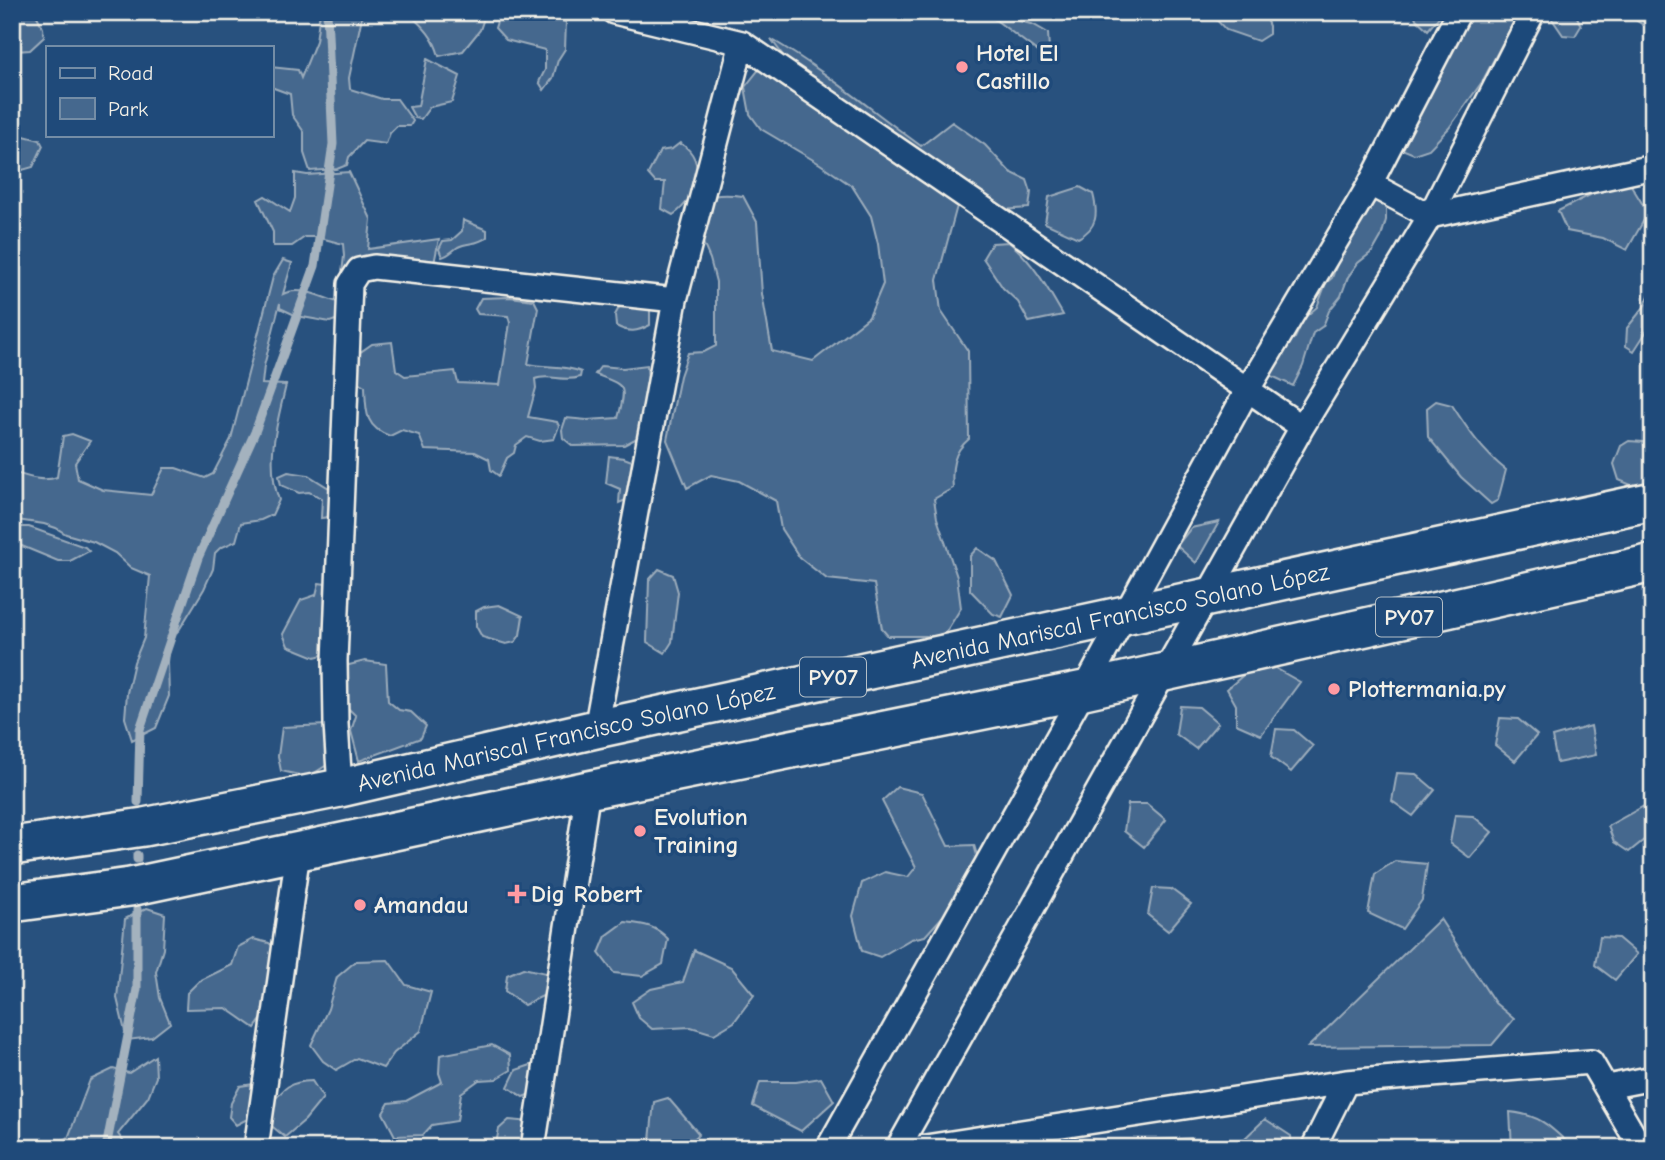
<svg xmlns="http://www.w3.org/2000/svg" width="1665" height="1160" viewBox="0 0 1665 1160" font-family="'Comic Neue',sans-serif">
<rect width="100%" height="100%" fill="#28517e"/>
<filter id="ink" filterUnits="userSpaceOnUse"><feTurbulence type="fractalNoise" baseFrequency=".0143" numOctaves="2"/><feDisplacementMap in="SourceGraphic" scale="14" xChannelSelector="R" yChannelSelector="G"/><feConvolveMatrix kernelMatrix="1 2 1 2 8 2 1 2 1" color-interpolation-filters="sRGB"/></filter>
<g filter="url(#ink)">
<!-- green -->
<path fill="#45688e" stroke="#9cacbb" stroke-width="2" d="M 12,12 L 35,12 L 43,28 L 44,37 L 30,50 L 16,51 L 12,55 Z
M 320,12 L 363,12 L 349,78 L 350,89 L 382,99 L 397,99 L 413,121 L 410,126 L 397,126 L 390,133 L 386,144 L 364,141 L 349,157 L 347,165 L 337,169 L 310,171 L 304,153 L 304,132 L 292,115 L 290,94 L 271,87 L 271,67 L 298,70 L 301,78 L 316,41 Z
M 407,12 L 486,12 L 480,30 L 463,51 L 439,56 C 434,36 422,26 407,12 Z
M 500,12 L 536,12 L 566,22 L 565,49 L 558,60 L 553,78 L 544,90 L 539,82 L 545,70 L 545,50 L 506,40 L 495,28 Z
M 985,12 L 1004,12 L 1010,18 L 1034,25 L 1048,33 L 1049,49 L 1041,54 Z
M 1209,12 L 1263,12 L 1269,26 L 1269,34 L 1258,41 L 1226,30 Z
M 1414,12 L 1443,12 L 1428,30 L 1416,19 Z
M 1474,12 L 1519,12 L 1482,82 L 1449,128 L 1429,149 L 1414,154 L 1392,145 Z
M 1551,12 L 1575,12 L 1581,26 L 1575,36 L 1563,35 L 1552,19 Z
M 1623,12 L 1653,12 L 1653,31 L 1651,30 Z
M 771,39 C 824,70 871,110 921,146 L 952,122 L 985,145 L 1010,172 L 1027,180 L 1031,192 L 1029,208 L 1001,210 L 891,150 L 929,185 L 957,206 L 937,280 L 941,311 L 968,351 L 969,439 C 953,452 951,468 953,488 L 934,499 L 937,518 L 957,577 L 961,608 L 946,632 L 936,636 L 888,636 L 882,629 L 874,584 L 827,579 L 800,558 L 781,529 L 776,501 L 739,481 L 711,475 L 687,488 L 667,440 L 680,376 L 688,353 L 704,352 L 716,346 L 716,282 L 710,259 L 687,206 C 709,195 718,193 743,196 L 757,222 L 762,294 L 772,351 L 813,361 L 869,317 L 883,284 L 878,244 L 871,216 L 852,186 L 820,164 L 761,129 L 750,114 L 745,87 L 761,67 L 801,98 L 823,110 Z
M 427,59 L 460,76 L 452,102 L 430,107 L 421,119 L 415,118 L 409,107 L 418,106 Z
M 12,133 L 40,140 L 43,146 L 33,167 L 12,173 Z
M 680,143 C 709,160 698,198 673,215 L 662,209 L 665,182 L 655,182 L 648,174 L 660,151 L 672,149 Z
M 349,172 L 371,219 L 368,249 L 439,239 L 431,278 L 367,275 L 339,298 L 344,256 L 343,244 L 317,237 L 305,237 L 292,246 L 273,246 L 273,232 L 258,200 L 265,196 L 290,212 L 295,198 L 295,173 L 307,175 Z
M 1626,177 L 1648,213 L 1627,250 L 1603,238 L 1567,231 L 1558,211 Z
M 1080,187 L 1093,194 C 1098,213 1098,228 1078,238 L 1045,223 L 1049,197 Z
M 1380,195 L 1386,208 L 1386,220 L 1381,237 L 1373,251 L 1358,263 L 1348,277 L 1341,296 L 1329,311 L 1323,326 L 1313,333 L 1303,366 L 1293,386 L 1270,375 L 1267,343 L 1295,338 L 1304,318 L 1317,307 L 1326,283 L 1332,278 L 1341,253 L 1342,219 Z
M 463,220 L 487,230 L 487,237 C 478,245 468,242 458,247 C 452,251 449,255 442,257 L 439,249 L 443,241 L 452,240 L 462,231 Z
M 1009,242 C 1034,263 1047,287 1063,315 L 1029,322 L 1018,302 L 1003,288 L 983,258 L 992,243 Z
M 283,260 L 292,263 L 283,294 C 300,285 324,298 342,304 L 341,318 L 330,322 L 297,316 L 280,308 L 280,303 L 264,366 L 262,384 L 286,385 C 277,424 265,461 279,500 L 272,515 L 261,520 L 241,523 L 236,541 L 220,548 L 215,553 L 213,569 L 204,589 L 179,630 L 171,637 L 168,662 L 169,696 L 156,728 L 132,740 L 125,718 L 127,693 L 134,662 L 144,638 L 150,576 L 131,568 L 115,553 L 94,542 L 66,534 L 56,528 L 44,524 L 17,520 L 12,515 L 12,472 C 26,476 43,483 57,477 L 63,436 L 72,434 L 90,441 L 75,463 L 78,479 L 103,490 L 151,495 L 164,468 L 176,468 L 205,478 L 213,474 L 231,439 L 273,277 Z
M 1653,287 L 1652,323 L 1634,351 L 1626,346 L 1627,328 L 1644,307 Z
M 510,297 L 534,300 L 538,308 L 528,364 C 546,368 565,365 581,372 L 580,377 C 564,383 549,373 535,379 L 536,388 L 528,417 L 557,422 L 559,426 L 554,439 L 540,441 L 527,437 L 516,445 L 514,453 L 507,458 L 499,476 L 491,470 L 489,459 L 475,452 L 425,450 L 419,435 L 402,430 L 390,436 C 364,427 366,410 365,386 L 356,381 L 352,358 L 372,344 L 392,342 L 396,370 L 405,376 L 455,371 L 458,383 L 500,385 L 510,323 L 508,316 L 478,314 L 475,309 L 481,298 Z
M 622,302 L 650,307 L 650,325 C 637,332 629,333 616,326 L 615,315 Z
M 647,365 L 648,381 L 639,437 L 624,445 L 573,446 L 563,438 L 562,430 L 566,418 L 587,420 L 618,418 C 628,383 624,386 595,374 L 601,366 L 623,368 Z
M 1436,401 L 1452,405 C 1468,430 1483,452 1506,470 L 1498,500 L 1491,504 L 1461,477 L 1428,437 L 1427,408 Z
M 1629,441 L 1643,442 L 1647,451 L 1653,455 L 1653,484 L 1631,485 L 1619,480 L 1614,464 L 1621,446 Z
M 609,456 L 624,458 L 645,466 L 646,491 L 619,503 L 620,489 L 606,483 Z
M 288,472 L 308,475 L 348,500 L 344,515 L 321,518 L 322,498 L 309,492 L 299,493 L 281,485 L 279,476 Z
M 1219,522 L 1196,563 L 1177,546 L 1191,528 Z
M 17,527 L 29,527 L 85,547 L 89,551 L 70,561 L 58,561 L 12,542 L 12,530 Z
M 977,548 L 996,561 L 1013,595 L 1002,617 L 993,614 L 970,590 L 970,556 Z
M 659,569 L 673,575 L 678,592 L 672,642 L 665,653 L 647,642 L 649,580 Z
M 319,583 L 346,587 L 326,654 L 315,657 L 288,646 L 283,634 L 301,600 L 316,595 Z
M 499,605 L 523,616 L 520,635 L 515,642 L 506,644 L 482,637 L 476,626 L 476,611 L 484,607 Z
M 1261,660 L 1300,682 L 1261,735 L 1236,724 L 1236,705 L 1227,689 Z
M 365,661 L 386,664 L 388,701 L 399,710 L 411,712 L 426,726 L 421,738 L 359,761 L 351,731 L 356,716 L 338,698 L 337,668 Z
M 1180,706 L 1199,707 L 1218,723 L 1196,749 L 1176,734 Z
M 1500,718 L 1518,719 L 1537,735 L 1515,761 L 1495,745 Z
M 327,725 L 333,761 L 308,777 L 281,771 L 278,756 L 282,727 Z
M 1591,726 L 1596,755 L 1557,763 L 1552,737 Z
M 1276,729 L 1294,730 L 1313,746 L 1291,772 L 1271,757 Z
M 1397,773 L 1416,774 L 1435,790 L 1413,816 L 1392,801 Z
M 897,787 L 922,793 L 948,846 L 974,845 L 982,873 L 925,936 L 911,939 L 880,957 L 862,951 L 853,916 L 862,883 L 885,872 L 908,877 L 916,867 L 882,801 Z
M 1128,804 L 1147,804 L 1166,820 L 1144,847 L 1124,831 Z
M 1644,806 L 1650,835 L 1629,852 L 1614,842 L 1608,826 Z
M 1455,815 L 1473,816 L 1492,832 L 1470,858 L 1450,843 Z
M 1395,861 L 1427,864 L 1422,900 L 1402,929 L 1368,913 L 1375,874 Z
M 1153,888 L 1171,889 L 1191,904 L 1168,931 L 1148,915 Z
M 147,908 L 165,914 L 163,949 L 156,972 L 160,998 L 170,1023 L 152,1037 L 127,1040 L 117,998 L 125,919 Z
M 1440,919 L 1495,1003 L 1514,1019 L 1492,1045 L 1308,1047 Z
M 625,922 C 642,924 656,925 668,939 L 663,964 L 642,976 L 614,973 L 599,953 L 606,936 Z
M 1600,937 L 1618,938 L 1637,954 L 1615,980 L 1595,965 Z
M 253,939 L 269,943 L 276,949 L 268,1010 L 255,1028 L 226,1008 L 186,1009 L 187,993 L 199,981 L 232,965 L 238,947 Z
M 694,950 L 731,967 L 754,995 L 734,1022 L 714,1034 L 691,1027 L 652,1029 L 639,1018 L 632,1002 L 651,989 L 683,982 Z
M 388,960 L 406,985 L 431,992 L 421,1031 L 394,1053 L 383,1068 L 357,1058 L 336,1070 L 323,1061 L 311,1045 L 328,1009 L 337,977 L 356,961 Z
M 523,968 L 555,975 L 549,993 L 524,1005 L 505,991 L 507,975 Z
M 492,1045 L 510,1055 L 511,1070 L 496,1079 L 479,1080 L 461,1093 L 457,1121 L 432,1125 L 423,1135 L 395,1136 L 383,1113 L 389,1103 L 406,1101 L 442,1082 L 439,1073 L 440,1055 Z
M 155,1056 L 156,1077 L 148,1097 L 118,1134 L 128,1148 L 42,1148 L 68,1138 L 90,1080 L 113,1069 L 129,1073 Z
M 534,1064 L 544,1073 L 537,1091 L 523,1097 L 508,1087 L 516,1070 Z
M 821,1078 L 834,1101 L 801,1131 L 753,1106 L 760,1082 L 796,1082 Z
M 252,1079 L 269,1107 C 284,1088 287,1082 312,1081 L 323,1098 L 305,1120 L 285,1137 L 268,1123 L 268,1108 L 236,1125 L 229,1117 L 231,1103 L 240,1086 L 254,1084 Z
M 668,1098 L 699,1134 L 685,1148 L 644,1148 L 650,1140 L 654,1102 Z
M 1510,1112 C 1539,1115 1549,1125 1570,1145 L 1569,1148 L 1512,1148 Z
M 1265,1119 L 1291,1136 L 1292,1148 L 1242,1148 L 1243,1140 Z
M 509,1120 L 531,1122 L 537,1148 L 495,1148 L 499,1129 Z
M 1191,1138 L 1192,1148 L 1112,1148 L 1113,1143 Z"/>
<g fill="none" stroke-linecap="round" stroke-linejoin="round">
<!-- stream -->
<path stroke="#a4b2be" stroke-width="9" d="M 138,802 L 140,729 L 198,558 L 255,432 L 315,266 L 333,144 L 327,12
M 137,855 L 137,859
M 106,1148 L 137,989 L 137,909"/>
<defs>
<path id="street" d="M 742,43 L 1302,427
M 1370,184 L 1430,216 L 1653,167
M 596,729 L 675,300 L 742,43 L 614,12
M 340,788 L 336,724 L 335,661 L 350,284 L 359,270 L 374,267 L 675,300
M 1607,1087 L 1653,1078
M 256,1148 L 298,852
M 533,1148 L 588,790
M 828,1148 L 1084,690 L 1248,389 L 1370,184 L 1459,12
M 898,1148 L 1302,427 L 1430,216 L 1533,12
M 919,1148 L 1346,1082 L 1591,1062 L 1641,1148
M 1313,1148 L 1346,1082"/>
<g id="primary">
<path id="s1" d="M 12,846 L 144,827 L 340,788 L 596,729 L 1653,501"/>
<path d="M 12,903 L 130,887 L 588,790 L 1084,690 L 1653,563"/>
</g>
</defs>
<!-- street casing -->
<use href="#street" stroke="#f4f1e8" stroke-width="28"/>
<!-- primary casing -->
<use href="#primary" stroke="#f4f1e8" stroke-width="42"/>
<!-- street -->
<use href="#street" stroke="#1f4a7a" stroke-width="23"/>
<!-- primary -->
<use href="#primary" stroke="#1f4a7a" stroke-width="37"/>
</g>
</g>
<!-- markers -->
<g fill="#ff9aa2" stroke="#1f4a7a" stroke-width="2.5">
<circle cx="962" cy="67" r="7"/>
<circle cx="1334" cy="689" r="7"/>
<circle cx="640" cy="831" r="7"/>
<path d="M513.5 883.5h7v7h7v7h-7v7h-7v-7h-7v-7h7z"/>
<circle cx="360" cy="905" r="7"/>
</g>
<g text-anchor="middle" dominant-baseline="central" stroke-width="7" stroke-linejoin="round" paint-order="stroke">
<!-- shield labels -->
<g fill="#1f4a7a" stroke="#b4bfc7" stroke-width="2">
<rect x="1376" y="597.5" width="66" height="39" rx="5"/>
<rect x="800" y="657.5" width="66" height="39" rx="5"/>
</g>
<g font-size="23" font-weight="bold" fill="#f4f1e8">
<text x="1409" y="617">PY07</text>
<text x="833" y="677">PY07</text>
</g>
<!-- poi labels -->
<g font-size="24" font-weight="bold" fill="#f4f1e8" stroke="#1f4a7a" text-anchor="start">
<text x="976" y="53">Hotel El<tspan x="976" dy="28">Castillo</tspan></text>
<text x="1348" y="689">Plottermania.py</text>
<text x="654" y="817">Evolution<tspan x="654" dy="28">Training</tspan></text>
<text x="531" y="894">Dig Robert</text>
<text x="374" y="905">Amandau</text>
</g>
<!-- street labels -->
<g font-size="24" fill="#f4f1e8" stroke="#1f4a7a">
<text stroke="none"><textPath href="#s1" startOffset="1132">Avenida Mariscal Francisco Solano López</textPath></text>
<text stroke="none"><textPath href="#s1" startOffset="565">Avenida Mariscal Francisco Solano López</textPath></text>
</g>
</g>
<!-- margin -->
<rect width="1665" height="1160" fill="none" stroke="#1f4a7a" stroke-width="42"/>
<rect x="21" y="21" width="1623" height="1118" fill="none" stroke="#f4f1e8" stroke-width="2.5" filter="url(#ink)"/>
<!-- legend -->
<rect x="46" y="46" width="228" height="91" fill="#1f4a7a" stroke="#748da6" stroke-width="2"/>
<rect x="60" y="68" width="35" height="10" fill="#1f4a7a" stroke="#748da6" stroke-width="2"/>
<text x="108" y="80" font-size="21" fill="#f4f1e8">Road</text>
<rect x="60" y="98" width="35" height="21" fill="#45688e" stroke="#748da6" stroke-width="2"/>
<text x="108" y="116" font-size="21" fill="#f4f1e8">Park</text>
</svg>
